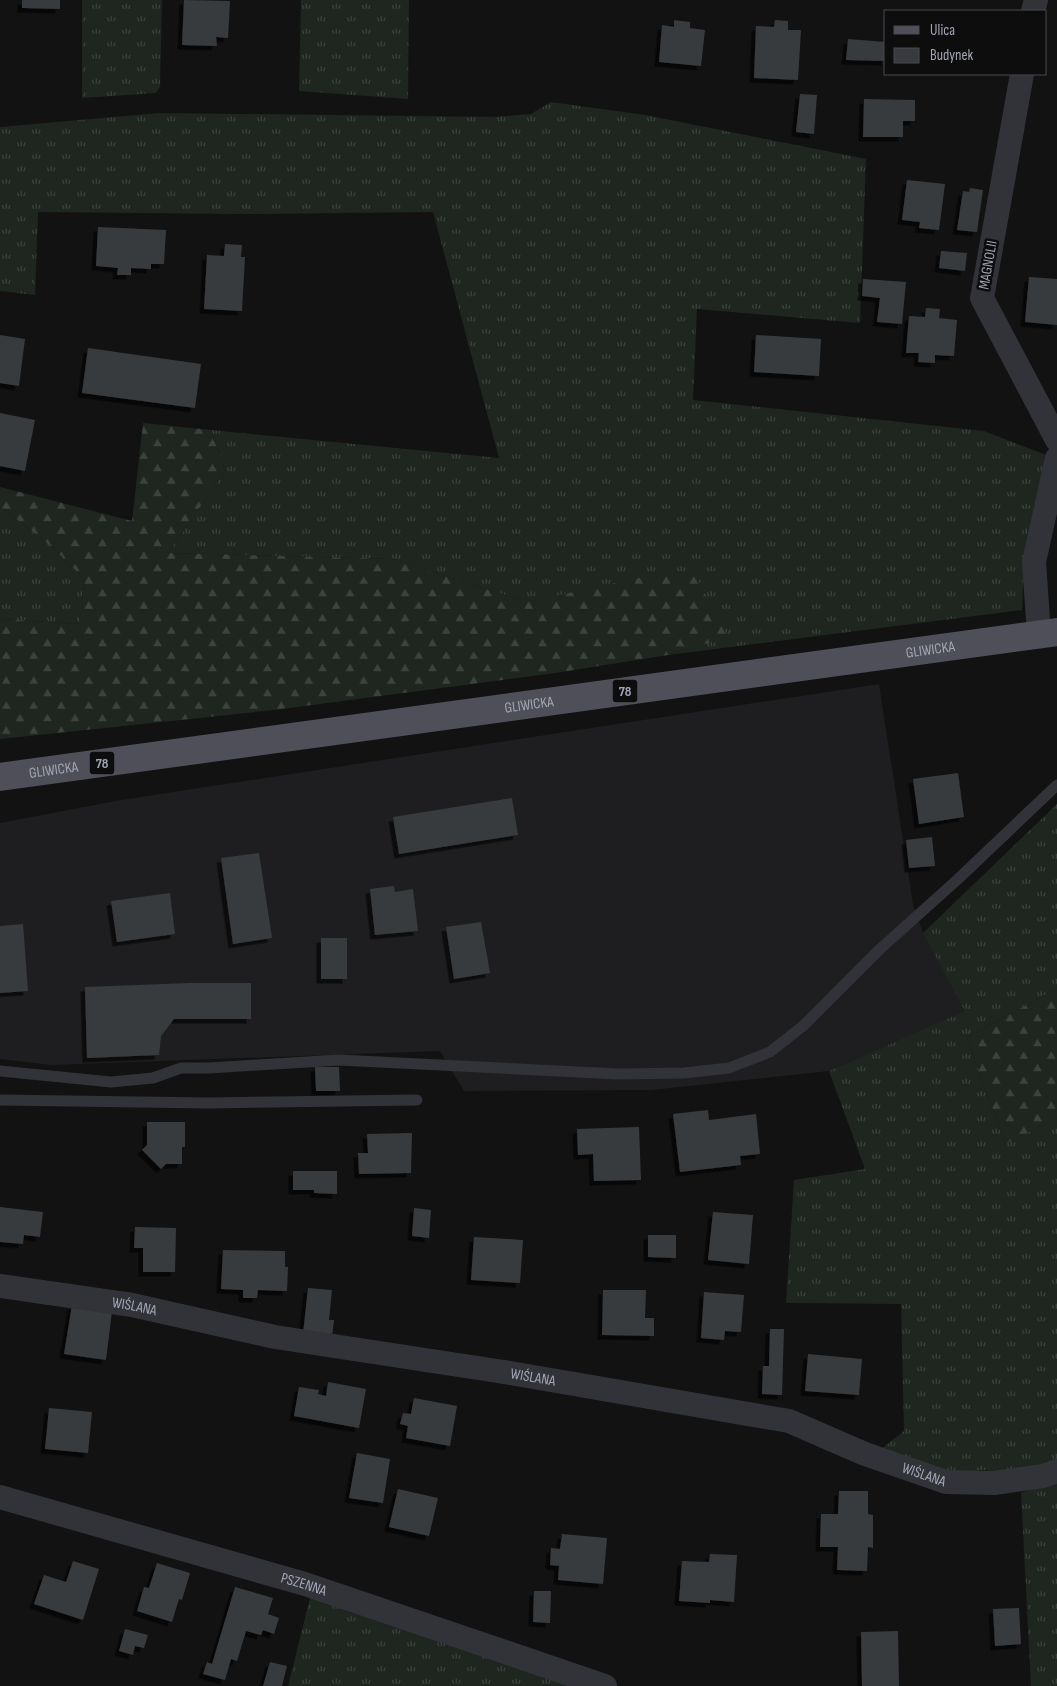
<svg xmlns="http://www.w3.org/2000/svg" width="1057" height="1686" viewBox="0 0 1057 1686" font-family="'Sofia Sans Condensed',sans-serif">
<defs>
<pattern id="grass-tufts" width="24" height="20" patternUnits="userSpaceOnUse" patternTransform="scale(1.25)"><rect width="24" height="20" fill="#1e261f"/><path d="M3 7l-1-3M5 7V3M7 7l1-3M15 17l-1-3M17 17v-4M19 17l1-3" fill="none" stroke="#3c423d"/></pattern>
<pattern id="forest-firs" width="22" height="20" patternUnits="userSpaceOnUse" patternTransform="scale(1.25)"><rect width="22" height="20" fill="#1e261f"/><path d="M5 1l3.5 6h-7zM16 11l3.5 6h-7z" fill="#3c423d"/></pattern>
<filter id="shadow"><feDropShadow dx="-4.5" dy="4.5" stdDeviation="0" flood-color="#0009"/></filter>
</defs>
<rect width="100%" height="100%" fill="#121213"/>
<!-- built -->
<path fill="#1e1e20" d="M 879,684 L 913,905 L 923,933 L 966,1011 L 829,1071 L 652,1090 L 464,1091 L 440,1051 L 51,1065 L 0,1059 L 0,823 L 121,800 Z"/>
<!-- grass -->
<path fill="url(#grass-tufts)" d="M 82,0 L 162,0 L 160,87 L 156,93 L 82,98 Z
M 301,0 L 409,0 L 408,99 L 299,91 Z
M 551,102 L 645,115 L 866,159 L 860,323 L 697,309 L 693,400 L 984,431 L 1046,455 L 1024,565 L 1022,610 L 668,655 L 728,636 L 527,602 L 392,559 L 168,553 L 225,471 L 211,430 L 499,458 L 433,212 L 247,214 L 38,212 L 35,295 L 0,291 L 0,127 L 160,113 L 495,117 L 531,114 Z
M 0,507 C 30,529 60,551 84,580 L 80,624 L 0,619 Z
M 1057,804 L 1057,988 L 967,1038 L 1005,1144 L 1057,1118 L 1057,1465 L 1012,1473 L 983,1470 L 947,1474 L 881,1449 L 904,1431 L 901,1304 L 786,1303 L 794,1180 L 865,1169 L 829,1071 L 965,1011 L 923,933 Z
M 1057,1480 L 1057,1686 L 1031,1686 L 1021,1493 Z
M 311,1594 L 575,1686 L 288,1686 Z"/>
<!-- forest -->
<path fill="url(#forest-firs)" d="M 143,423 L 211,430 L 225,471 L 168,553 L 392,559 L 527,602 L 638,578 L 693,571 L 728,637 L 668,655 L 555,673 L 274,710 L 0,739 L 0,619 L 80,624 L 84,580 C 60,551 30,529 0,507 L 0,487 L 132,521 Z
M 1057,988 L 1057,1118 L 1005,1144 L 967,1038 Z"/>
<!-- building -->
<path fill="#393a3e" filter="url(#shadow)" d="M 22,0 L 60,0 L 60,9 L 22,8 Z
M 184,0 L 230,1 L 228,38 L 216,37 L 217,46 L 182,45 Z
M 674,20 L 690,22 L 690,28 L 705,30 L 701,66 L 659,62 L 662,25 L 674,27 Z
M 775,20 L 788,21 L 788,30 L 801,30 L 798,80 L 754,78 L 756,26 L 774,27 Z
M 848,39 L 886,42 L 886,61 L 846,60 Z
M 800,94 L 817,95 L 814,134 L 796,132 Z
M 864,99 L 915,100 L 915,121 L 903,121 L 903,137 L 863,137 Z
M 907,180 L 945,184 L 939,230 L 919,228 L 920,222 L 902,220 Z
M 970,188 L 983,190 L 977,232 L 957,230 L 963,191 L 969,192 Z
M 98,227 L 166,230 L 164,264 L 151,264 L 151,269 L 131,268 L 131,275 L 117,275 L 118,268 L 96,266 Z
M 225,244 L 242,245 L 241,257 L 245,257 L 242,311 L 204,309 L 207,255 L 224,256 Z
M 941,251 L 967,253 L 965,271 L 939,268 Z
M 1029,277 L 1057,279 L 1057,325 L 1025,322 Z
M 863,279 L 906,282 L 902,324 L 877,322 L 880,298 L 862,296 Z
M 926,308 L 940,309 L 939,318 L 957,320 L 954,356 L 935,355 L 935,363 L 918,362 L 919,353 L 906,353 L 909,316 L 925,317 Z
M 0,335 L 25,339 L 19,386 L 0,383 Z
M 756,335 L 821,339 L 819,376 L 754,372 Z
M 88,348 L 201,364 L 195,408 L 82,393 Z
M 0,413 L 35,420 L 25,471 L 0,466 Z
M 958,773 L 964,817 L 919,824 L 913,779 Z
M 512,798 L 518,835 L 399,854 L 393,817 Z
M 932,837 L 935,866 L 909,868 L 906,840 Z
M 259,853 L 272,938 L 233,944 L 221,858 Z
M 394,886 L 395,892 L 413,889 L 418,931 L 375,935 L 370,889 Z
M 170,893 L 175,934 L 117,942 L 111,901 Z
M 481,922 L 490,973 L 454,979 L 446,927 Z
M 23,924 L 28,991 L 0,993 L 0,926 Z
M 321,938 L 347,938 L 347,979 L 321,979 Z
M 190,983 L 251,983 L 251,1019 L 174,1019 L 161,1036 L 159,1055 L 87,1058 L 85,987 Z
M 315,1067 L 339,1067 L 340,1091 L 316,1091 Z
M 708,1110 L 709,1120 L 756,1114 L 760,1154 L 740,1156 L 741,1165 L 680,1172 L 673,1114 Z
M 147,1122 L 185,1122 L 185,1147 L 182,1147 L 182,1164 L 166,1164 L 161,1169 L 142,1150 L 147,1145 Z
M 639,1127 L 641,1180 L 594,1181 L 593,1154 L 578,1155 L 577,1129 Z
M 412,1133 L 411,1173 L 359,1174 L 358,1153 L 368,1153 L 367,1134 Z
M 293,1171 L 337,1171 L 337,1194 L 314,1193 L 314,1190 L 293,1190 Z
M 0,1207 L 43,1212 L 40,1237 L 24,1235 L 23,1244 L 0,1242 Z
M 414,1208 L 431,1210 L 429,1238 L 412,1236 Z
M 713,1212 L 753,1215 L 749,1264 L 708,1260 Z
M 135,1227 L 176,1228 L 175,1272 L 143,1272 L 143,1248 L 134,1248 Z
M 648,1235 L 676,1235 L 676,1258 L 648,1257 Z
M 474,1237 L 523,1240 L 520,1283 L 471,1280 Z
M 223,1250 L 285,1251 L 285,1267 L 288,1267 L 287,1291 L 258,1290 L 257,1298 L 243,1298 L 243,1290 L 221,1289 Z
M 308,1288 L 332,1290 L 329,1320 L 334,1320 L 332,1337 L 303,1334 Z
M 603,1290 L 646,1290 L 645,1318 L 654,1318 L 654,1336 L 602,1335 Z
M 704,1292 L 744,1295 L 741,1332 L 725,1331 L 724,1340 L 701,1338 Z
M 72,1305 L 112,1311 L 106,1360 L 64,1354 Z
M 770,1329 L 784,1329 L 782,1395 L 762,1394 L 763,1366 L 769,1366 Z
M 808,1354 L 862,1359 L 859,1395 L 805,1391 Z
M 328,1382 L 366,1389 L 359,1428 L 294,1416 L 299,1387 L 319,1390 L 318,1394 L 326,1396 Z
M 414,1398 L 457,1406 L 450,1446 L 406,1438 L 408,1426 L 400,1424 L 403,1413 L 411,1414 Z
M 49,1408 L 92,1412 L 88,1453 L 45,1449 Z
M 357,1453 L 390,1459 L 383,1503 L 349,1498 Z
M 398,1489 L 438,1498 L 429,1536 L 389,1527 Z
M 839,1491 L 868,1491 L 868,1514 L 873,1515 L 873,1548 L 868,1547 L 867,1571 L 837,1570 L 838,1547 L 820,1547 L 821,1514 L 838,1514 Z
M 562,1534 L 607,1538 L 603,1584 L 558,1580 L 559,1566 L 550,1565 L 551,1548 L 560,1549 Z
M 710,1554 L 737,1555 L 734,1602 L 710,1600 L 710,1603 L 679,1601 L 682,1561 L 709,1562 Z
M 73,1561 L 99,1569 L 83,1620 L 34,1604 L 44,1575 L 66,1582 Z
M 157,1563 L 190,1573 L 182,1600 L 179,1599 L 172,1622 L 137,1611 L 144,1587 L 149,1588 Z
M 235,1587 L 273,1598 L 268,1614 L 279,1618 L 274,1634 L 263,1630 L 261,1635 L 246,1631 L 237,1661 L 231,1659 L 225,1680 L 203,1674 L 207,1662 L 212,1664 Z
M 534,1591 L 551,1591 L 550,1623 L 533,1622 Z
M 1019,1608 L 1021,1644 L 995,1646 L 993,1609 Z
M 125,1629 L 148,1635 L 144,1648 L 135,1646 L 133,1655 L 119,1651 Z
M 898,1631 L 899,1686 L 862,1686 L 861,1632 Z
M 270,1662 L 287,1666 L 282,1686 L 263,1686 Z"/>
<g fill="none" stroke-linecap="round" stroke-linejoin="round">
<!-- lane -->
<path stroke="#323339" stroke-width="11" d="M 0,1071 L 111,1082 L 153,1078 L 181,1068 L 209,1068 L 339,1060 L 619,1074 L 684,1073 L 729,1068 L 770,1052 L 803,1026 L 880,949 L 957,880 L 1057,785
M 0,1100 L 208,1103 L 417,1100"/>
<!-- street -->
<g stroke="#323339" stroke-width="24">
<path d="M 1033,11 L 1036,0"/>
<path d="M 1022,74 L 982,298 L 1057,440"/>
<path d="M 1039,634 L 1034,562 L 1057,458"/>
<path id="s1" d="M 0,1286 L 132,1305 L 275,1337 L 504,1372 L 789,1421 L 865,1454 L 946,1482 L 994,1483 L 1043,1476 L 1057,1471"/>
<path id="s2" d="M 0,1497 L 305,1584 L 605,1686"/>
</g>
<!-- primary -->
<path stroke="#4e4f58" stroke-width="28" id="s3" d="M 0,777 L 1057,632"/>
</g>
<g text-anchor="middle" dominant-baseline="central" stroke-width="5" stroke-linejoin="round" paint-order="stroke">
<!-- shield labels -->
<g fill="#0d0d0e" stroke="#757883" stroke-width="1">
<rect x="612.5" y="679.5" width="25" height="23" rx="4"/>
<rect x="89.5" y="751.5" width="25" height="23" rx="4"/>
</g>
<g font-size="14" font-weight="bold" fill="#a2a6b5">
<text x="625" y="691">78</text>
<text x="102" y="763">78</text>
</g>
<!-- street labels -->
<g font-size="15" fill="#a2a6b5" stroke="#0d0d0e">
<text transform="translate(988 265) rotate(-80)">MAGNOLII</text>
<text stroke="none"><textPath href="#s3" startOffset="939">GLIWICKA</textPath></text>
<text stroke="none"><textPath href="#s3" startOffset="534">GLIWICKA</textPath></text>
<text stroke="none"><textPath href="#s3" startOffset="54">GLIWICKA</textPath></text>
<text stroke="none"><textPath href="#s1" startOffset="136">WIŚLANA</textPath></text>
<text stroke="none"><textPath href="#s1" startOffset="541">WIŚLANA</textPath></text>
<text stroke="none"><textPath href="#s1" startOffset="946">WIŚLANA</textPath></text>
<text stroke="none"><textPath href="#s2" startOffset="316">PSZENNA</textPath></text>
</g>
</g>
<!-- legend -->
<rect x="884" y="10" width="162" height="65" fill="#0d0d0e" stroke="#494a51"/>
<rect x="894" y="26" width="25" height="8" fill="#4e4f58" stroke="#494a51"/>
<text x="930" y="35" font-size="15" fill="#a2a6b5">Ulica</text>
<rect x="894" y="48" width="25" height="15" fill="#393a3e" stroke="#494a51"/>
<text x="930" y="60" font-size="15" fill="#a2a6b5">Budynek</text>
</svg>
